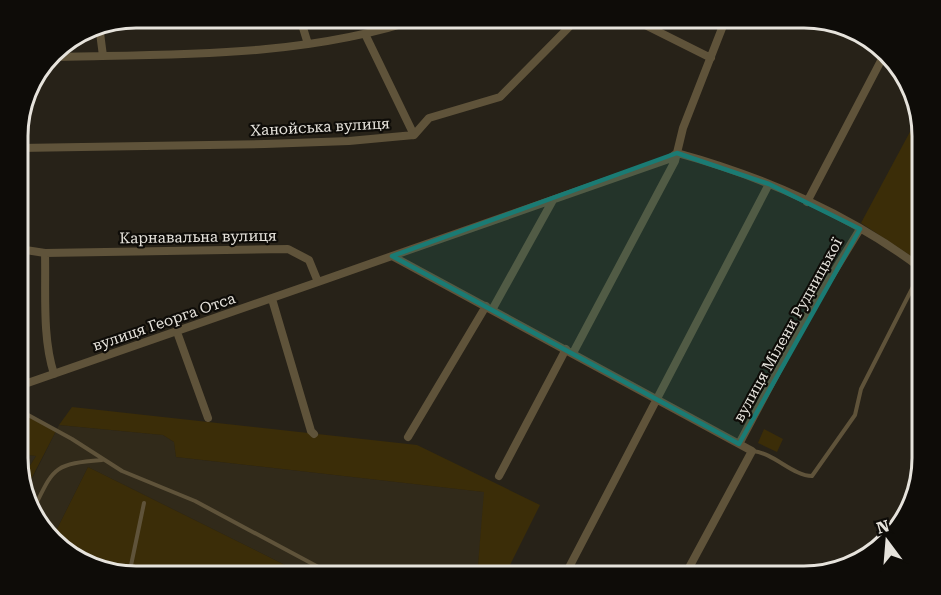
<svg xmlns="http://www.w3.org/2000/svg" width="941" height="595" viewBox="0 0 941 595" font-family="'Roboto Serif',serif">
<rect width="100%" height="100%" fill="#272218"/>
<!-- built -->
<path fill="#312a1a" d="M 59,425 L 163,435 L 174,442 L 176,457 L 485,492 L 477,577 L 309,577 L 88,467 L 52,539 L 38,524 L 26,491 Z
M 19,454 L 36,456 L 21,480 L 19,474 Z"/>
<!-- green -->
<path fill="#3b2d08" d="M 919,115 L 923,128 L 923,264 L 861,223 Z
M 72,407 L 417,445 L 540,505 L 504,577 L 477,577 L 484,492 L 176,457 L 174,442 L 163,435 L 59,425 Z
M 19,410 L 56,431 L 25,491 L 21,480 L 36,456 L 19,454 Z
M 764,429 L 783,439 L 777,452 L 758,443 Z
M 88,467 L 309,577 L 136,577 L 71,557 L 52,539 Z"/>
<g fill="none" stroke-linecap="round" stroke-linejoin="round">
<!-- lane -->
<path stroke="#5f533a" stroke-width="4" d="M 19,410 L 72,439 L 122,471 L 195,501 L 337,577
M 753,451 C 774,453 793,476 812,476 L 855,415 L 861,389 L 922,269
M 33,510 C 54,468 52,464 102,460
M 129,575 L 144,503"/>
<!-- street -->
<path stroke="#5f533a" stroke-width="8" d="M 300,18 L 308,44
M 631,18 L 711,58
M 99,25 L 103,56
M 366,36 L 414,135
M 51,57 C 174,54 303,58 421,18
M 19,148 L 265,144 L 349,141 L 414,135 L 429,118 L 500,97 L 578,18
M 807,202 L 885,53
M 19,249 L 45,253 L 288,249 L 309,260 L 318,282 L 392,256 L 752,451 L 684,577
M 45,253 C 46,292 42,337 54,374
M 392,256 L 669,159 L 677,153 C 762,176 851,215 922,269
M 272,299 L 311,431 L 314,434
M 492,310 L 553,200
M 177,332 L 208,418
M 573,353 L 675,161 L 683,128 L 726,18
M 19,386 L 318,282
M 408,437 L 486,306
M 739,444 L 808,314 L 860,229
M 499,476 L 566,349
M 564,577 L 769,184"/>
</g>
<!-- marked area -->
<path fill="#1a7b74" fill-opacity="0.2" stroke="#1a7b74" stroke-width="4.5" stroke-linejoin="round" d="M 677,153 L 769,184 L 860,229 L 739,444 L 392,256 Z"/>
<g text-anchor="middle" dominant-baseline="central" stroke-width="4.5" stroke-linejoin="round" paint-order="stroke">
<!-- street labels -->
<g font-size="15" fill="#e6e3dc" stroke="#0e0c08">
<text transform="translate(320 127) rotate(-3)">Ханойська вулиця</text>
<text transform="translate(198 237) rotate(-1)">Карнавальна вулиця</text>
<text transform="translate(164 322) rotate(-19)">вулиця Георга Отса</text>
<text transform="translate(788 330) rotate(-61)">вулиця Мілени Рудницької</text>
</g>
</g>
<!-- crop -->
<path d="M0 0H941V595H0ZM136 28H804A108 108 0 0 1 912 136V458A108 108 0 0 1 804 566H136A108 108 0 0 1 28 458V136A108 108 0 0 1 136 28Z" fill="#0e0c08" fill-rule="evenodd"/>
<path fill="none" stroke="#e6e3dc" stroke-width="3" d="M136 28H804A108 108 0 0 1 912 136V458A108 108 0 0 1 804 566H136A108 108 0 0 1 28 458V136A108 108 0 0 1 136 28Z"/>
<!-- north arrow -->
<g transform="translate(887 541) rotate(344)" stroke="#0e0c08" stroke-width="4.5" paint-order="stroke">
<path d="M0-4.5L10 22L0 15L-10 22Z" fill="#e6e3dc"/>
<text y="-9" font-size="16" font-weight="bold" text-anchor="middle" fill="#e6e3dc">N</text>
</g>
</svg>
